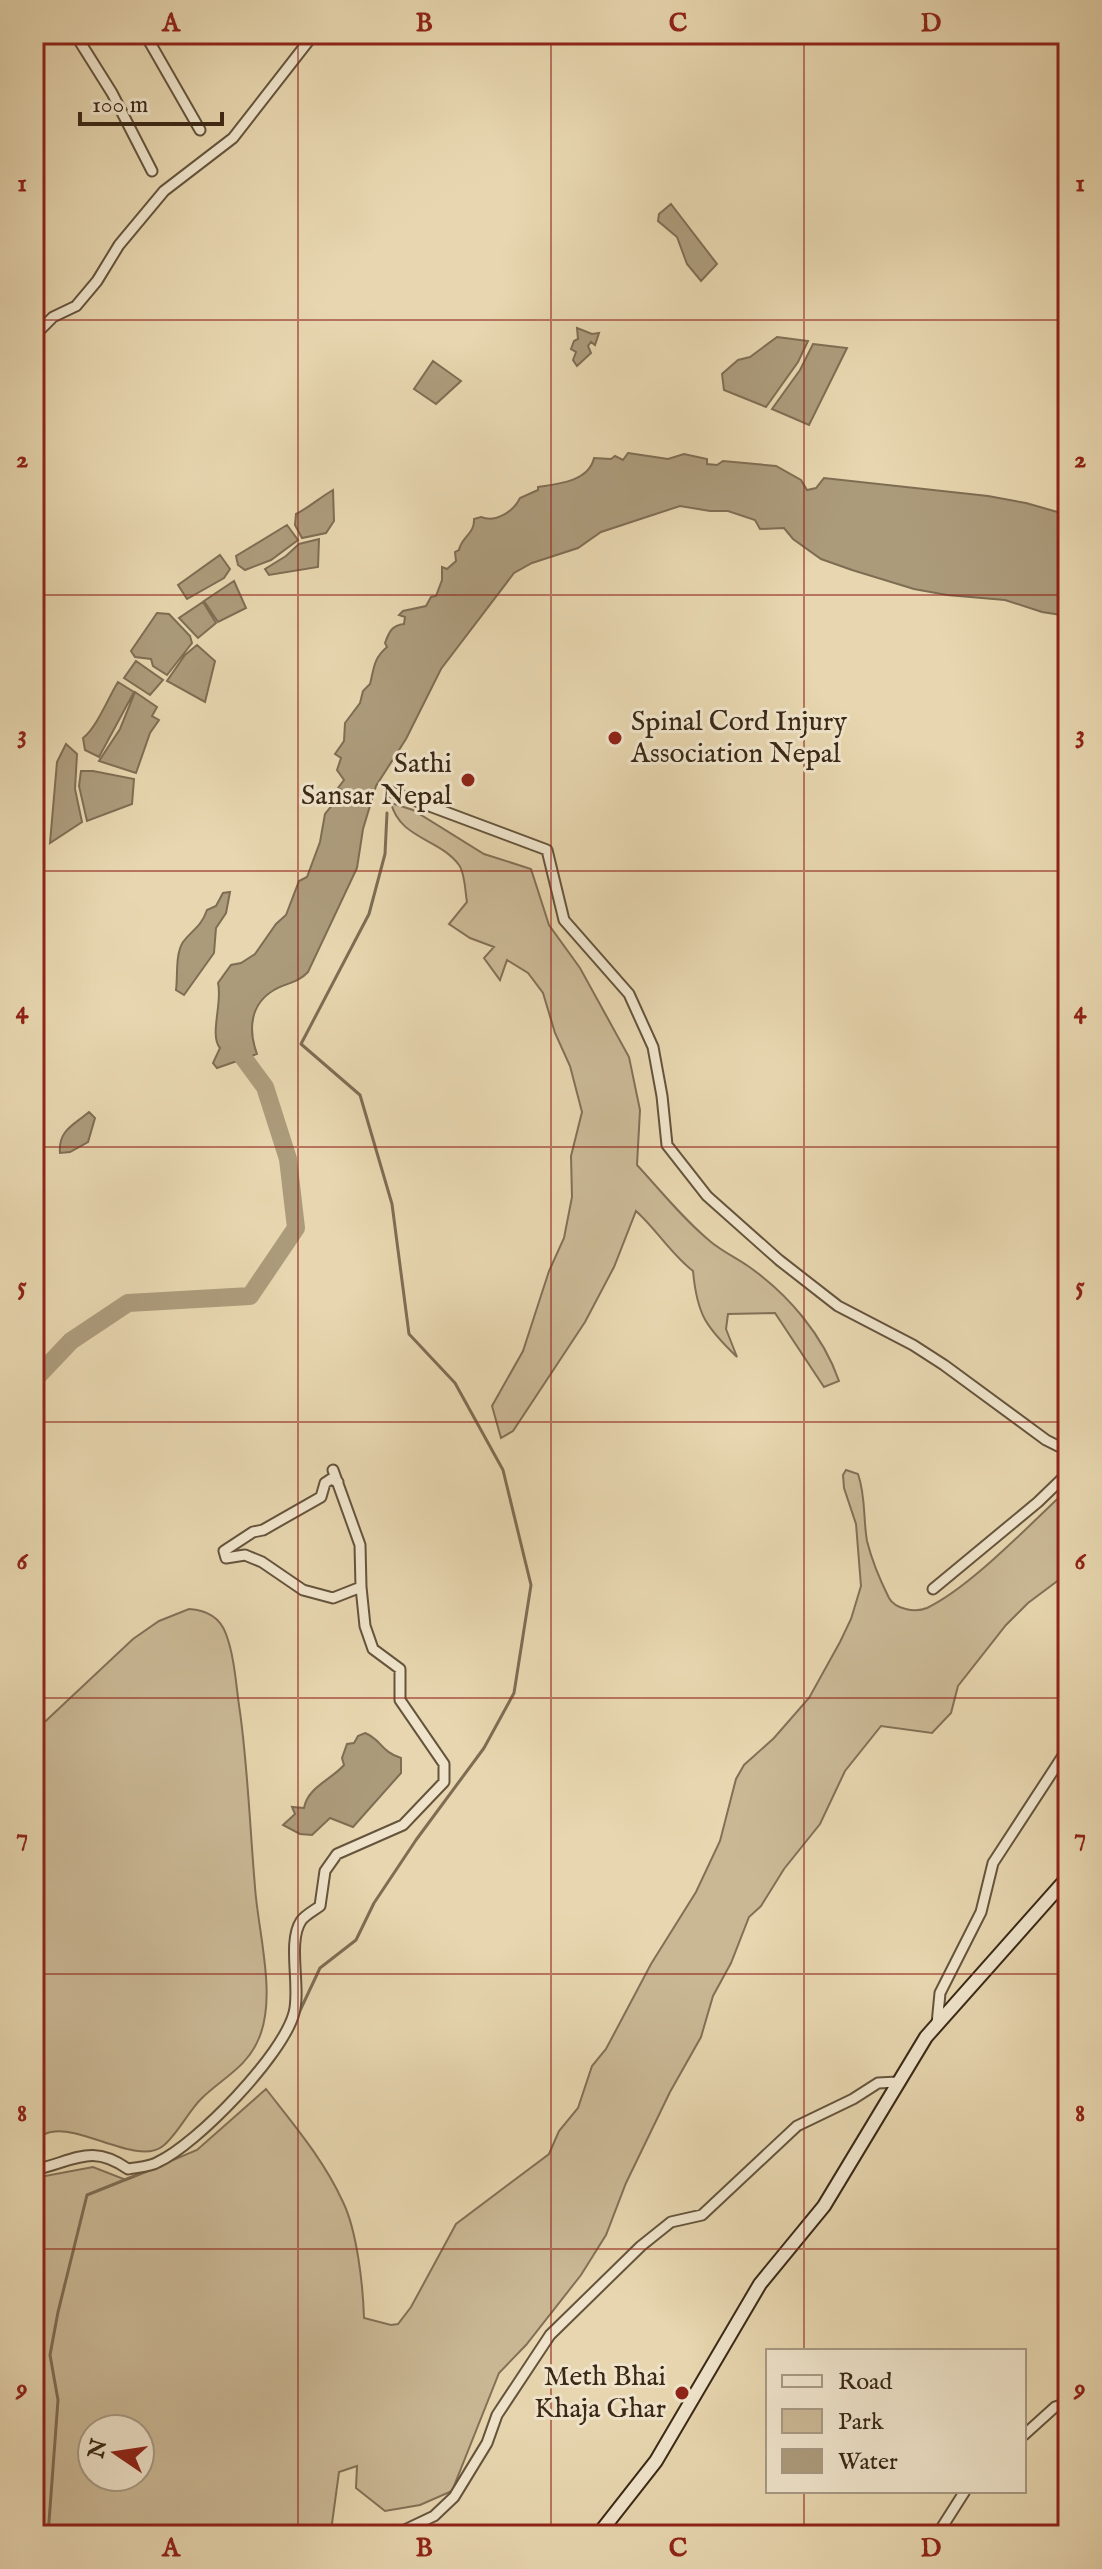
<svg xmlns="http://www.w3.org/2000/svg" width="1102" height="2569" viewBox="0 0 1102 2569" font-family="'IM FELL English',serif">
<rect width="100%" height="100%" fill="#e7d6af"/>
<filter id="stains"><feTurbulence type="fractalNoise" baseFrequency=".0025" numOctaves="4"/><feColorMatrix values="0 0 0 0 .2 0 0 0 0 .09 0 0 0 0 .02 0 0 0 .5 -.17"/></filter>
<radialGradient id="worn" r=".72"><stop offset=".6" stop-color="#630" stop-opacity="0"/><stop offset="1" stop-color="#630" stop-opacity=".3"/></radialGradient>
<!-- green -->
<path fill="#cab895" stroke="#827056" stroke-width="2" fill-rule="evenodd" d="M 391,803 L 413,810 L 484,854 L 531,869 L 549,925 L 580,968 L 629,1057 L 640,1110 L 637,1165 C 661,1191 684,1220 711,1242 C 722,1251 736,1258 748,1266 C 788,1294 823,1335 839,1381 L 824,1387 L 775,1313 L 728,1314 L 726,1329 L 737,1357 C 706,1327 697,1315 693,1271 C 671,1254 657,1230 636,1211 L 614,1267 L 585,1322 L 513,1431 L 501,1438 L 492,1406 L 523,1351 L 549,1271 L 564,1238 L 572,1197 L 571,1156 L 582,1112 L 570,1066 L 555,1033 L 543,993 L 528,973 L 507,960 L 500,980 L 484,958 L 494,947 L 470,938 L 449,924 L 467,902 C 465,891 465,873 459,865 C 439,838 400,839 391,803 Z
M 846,1470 L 858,1474 C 866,1497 863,1518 867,1541 C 872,1561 880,1580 889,1598 C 895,1609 915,1613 927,1608 C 971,1587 1030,1524 1068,1489 L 1068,1573 L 1028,1603 L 1006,1625 L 958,1686 L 951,1713 L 932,1733 L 881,1726 L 845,1771 L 820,1824 L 784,1869 L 761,1906 L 749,1917 L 731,1963 L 713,1996 L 701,2037 L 670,2092 L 626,2183 L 606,2235 L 581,2275 L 526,2345 L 499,2373 L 452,2491 L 420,2505 L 385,2511 L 356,2488 L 357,2466 L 339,2472 L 331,2531 L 325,2535 L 34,2535 L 34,2178 L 93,2167 L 126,2180 L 197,2150 L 266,2089 C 294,2125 324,2160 343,2202 C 357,2231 363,2285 364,2318 L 391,2325 L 398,2324 L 411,2307 L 456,2224 L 549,2154 L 559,2131 L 578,2108 L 592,2066 L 606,2049 L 651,1964 L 696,1892 L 720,1841 L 736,1779 L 744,1765 L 774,1738 L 809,1698 L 840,1642 L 851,1619 L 861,1586 L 856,1524 L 844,1488 L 843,1475 ZM 92,2429 L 140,2429 L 140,2477 L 92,2477 Z
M 189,1609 C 205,1610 220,1617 226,1634 C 235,1658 236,1687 240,1712 C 248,1770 250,1829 255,1887 C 258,1932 277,1996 259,2038 C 247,2068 222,2078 201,2099 C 188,2112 177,2135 163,2146 C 138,2166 82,2125 51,2132 C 45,2133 39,2137 34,2139 L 34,1732 L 133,1639 L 159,1621 Z"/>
<!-- water -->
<path fill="#ac9b7b" stroke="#7e6d53" stroke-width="2" d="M 671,204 L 717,264 L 701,281 L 687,264 L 677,237 L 658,221 L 659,214 Z
M 577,328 L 592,334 L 599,333 L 595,345 L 591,342 L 588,346 L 591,353 L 577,366 L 573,360 L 576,352 L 571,349 L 574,341 L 578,339 Z
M 777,337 L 808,341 L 798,362 L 766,407 L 724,390 L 722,374 L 738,360 L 750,357 Z
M 813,344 L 847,348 L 809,425 L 772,409 L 800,370 Z
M 433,361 L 461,381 L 436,404 L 414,389 Z
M 628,453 L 668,459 L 684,454 L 707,459 L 707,464 L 717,465 L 723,461 L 776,466 L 801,480 L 807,490 L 816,488 L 824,478 L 988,496 L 1026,503 L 1068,515 L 1068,616 L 1042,612 L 1005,600 L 947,595 L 914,589 L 852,570 L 821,559 L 793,539 L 784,528 L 760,529 L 755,520 L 728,511 L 710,511 L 680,506 L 601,532 L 578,548 L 532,563 L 514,573 L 441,669 L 406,739 L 376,786 L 363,829 L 357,868 L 308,972 C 298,983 286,983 274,990 C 250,1004 248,1030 257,1054 L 217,1068 L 213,1063 L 220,1048 C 209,1035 223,1002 218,983 L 231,965 L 241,963 L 255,954 L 276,924 L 286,915 L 299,881 L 307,877 L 320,842 L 325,814 L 333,804 L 333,798 L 342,793 L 342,790 L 338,788 L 344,780 L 337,770 L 341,758 L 335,754 L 344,741 L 345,723 L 360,703 L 363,691 L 370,684 C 374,669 373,659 387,647 L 385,643 C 389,632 392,625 404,624 L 405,617 L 399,615 L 403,611 L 426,606 L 431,597 L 436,596 L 442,580 L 442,567 L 447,569 L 456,561 L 455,552 L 459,550 C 461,537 475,534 474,519 L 481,517 C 496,523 514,511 520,498 L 538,490 L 538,487 C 559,484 589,481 594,458 L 611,459 L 615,456 L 623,460 Z
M 333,490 L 334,521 L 326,533 L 302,538 L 295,525 L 296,514 C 310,507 319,498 333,490 Z
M 287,525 L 298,540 L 271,560 L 245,570 L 238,565 L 236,556 Z
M 319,539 L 318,567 L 269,575 L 265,569 L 286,556 L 299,544 Z
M 220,555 L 230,569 L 224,578 L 187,599 L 178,585 Z
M 234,581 L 246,608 L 218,622 L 204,601 Z
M 203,602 L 216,623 L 198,638 L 179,618 Z
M 157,613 L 169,614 L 190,636 L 192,643 L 167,675 L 153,666 L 151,659 L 135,657 L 131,651 Z
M 197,645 L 215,661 L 205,702 L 167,681 L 185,655 Z
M 136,661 L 163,680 L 150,695 L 124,678 Z
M 118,682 L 134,692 L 99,757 L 85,750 L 83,738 C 97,727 108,698 118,682 Z
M 135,692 L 157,707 L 152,716 L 159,720 L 150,733 L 136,773 L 99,761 L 120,729 Z
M 66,744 L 77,754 L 75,789 L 82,822 L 50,843 L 57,762 Z
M 81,771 L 93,771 L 134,779 L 132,804 L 87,821 L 79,786 Z
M 230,892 L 226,913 L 216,928 L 214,953 L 184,995 L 176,990 C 178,975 175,955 183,942 C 193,929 201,927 207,910 L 216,906 L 223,893 Z
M 89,1112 L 95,1118 L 88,1142 L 70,1152 L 60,1153 C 58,1130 74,1125 89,1112 Z
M 365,1733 C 381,1739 381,1752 401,1758 L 401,1773 L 353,1827 L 330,1818 L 312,1835 L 300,1834 L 283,1825 L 295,1814 L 292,1807 L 304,1808 C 308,1787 331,1780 344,1765 L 342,1758 L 347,1744 L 354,1743 L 358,1736 Z"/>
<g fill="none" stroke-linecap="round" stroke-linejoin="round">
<!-- stream -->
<path stroke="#7e6d53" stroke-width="3" d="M 297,2017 L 320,1968 L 356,1940 L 374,1903 L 416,1840 L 484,1748 L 514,1693 L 531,1585 L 503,1470 L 455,1383 L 409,1334 L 392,1204 L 360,1095 L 301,1044 L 369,914 L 385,854 L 387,813
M 48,2535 L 58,2400 L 50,2355 L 58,2312 L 87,2195 L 157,2167"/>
<!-- river -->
<path stroke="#ac9b7b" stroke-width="18" d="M 34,1380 L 71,1341 L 128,1303 L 250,1296 L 296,1228 L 288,1159 L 265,1087 L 231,1041"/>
<defs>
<path id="minor" d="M 75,34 L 112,93 L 152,171
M 145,34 L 200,130
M 34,336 L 53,317 L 76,306 L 97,281 L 119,245 L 164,191 L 233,138 L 314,34
M 392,792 L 547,850 L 564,920 L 629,994 L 653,1047 L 662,1096 L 667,1145 L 707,1196 L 779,1260 L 838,1306 L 913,1345 L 944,1365 L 1046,1440 L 1068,1451
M 338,1482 L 331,1479 L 325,1483 L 321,1497 L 263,1530 L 253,1532 L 224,1551 L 226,1558 L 245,1555 L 262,1562 L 303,1590 L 333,1598 L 361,1587
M 933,1589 L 1038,1502 L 1068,1473
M 937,2024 L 940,1993 L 981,1912 L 993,1863 L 1068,1748
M 34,2170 C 75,2161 91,2143 128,2169 C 138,2167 150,2167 158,2162 C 197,2144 283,2055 294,2013 C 301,1988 287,1942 301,1921 C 305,1915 315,1910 320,1906 L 325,1871 L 337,1854 L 403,1825 L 444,1782 L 444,1764 L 400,1700 L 400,1669 L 373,1649 L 365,1626 L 361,1587 L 360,1545 L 333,1470
M 1024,2435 L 1055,2407 L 1068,2403
M 394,2535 L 434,2516 L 454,2497 L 487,2443 L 497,2415 L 550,2335 L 641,2246 L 671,2222 L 702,2215 L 797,2126 L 853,2099 L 878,2083 L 898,2082
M 937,2535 L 965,2491"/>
<path id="secondary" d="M 598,2535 L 656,2461 L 760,2284 L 824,2206 L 926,2037 L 1068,1877"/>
</defs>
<!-- minor casing -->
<use href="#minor" stroke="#65543c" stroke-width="13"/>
<!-- secondary casing -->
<use href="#secondary" stroke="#3a2816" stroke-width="16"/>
<!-- minor -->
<use href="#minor" stroke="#efe4cb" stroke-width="9"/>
<!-- secondary -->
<use href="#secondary" stroke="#efe4cb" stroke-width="12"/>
</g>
<!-- grid -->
<path fill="none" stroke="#8f2418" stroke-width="2" stroke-opacity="0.55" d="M 298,34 L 298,2535M 551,34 L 551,2535M 804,34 L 804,2351M 34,320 L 1068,320M 34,595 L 1068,595M 34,871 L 1068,871M 34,1147 L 1068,1147M 34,1422 L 1068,1422M 34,1698 L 1068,1698M 34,1974 L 1068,1974M 34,2249 L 1068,2249M 804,2491 L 804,2535"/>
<!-- markers -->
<g fill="#8f2418" stroke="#efe4cb" stroke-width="3">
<circle cx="615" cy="738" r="8"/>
<circle cx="468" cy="780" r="8"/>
<circle cx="682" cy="2393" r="8"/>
</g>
<g text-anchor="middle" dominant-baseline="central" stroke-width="6" stroke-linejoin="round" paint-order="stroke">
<!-- poi labels -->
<g font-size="28" fill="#3a2816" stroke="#efe4cb" text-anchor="end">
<text x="631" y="722" text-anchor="start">Spinal Cord Injury<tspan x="631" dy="32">Association Nepal</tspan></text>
<text x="452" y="764">Sathi<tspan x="452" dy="32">Sansar Nepal</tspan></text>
<text x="666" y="2377">Meth Bhai<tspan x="666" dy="32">Khaja Ghar</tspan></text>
</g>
</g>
<!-- margin -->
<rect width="1102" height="2569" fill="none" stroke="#e7d6af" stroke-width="88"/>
<!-- legend -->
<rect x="766" y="2349" width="260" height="144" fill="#efe4cb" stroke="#a79983" stroke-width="2"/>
<rect x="782" y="2375" width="40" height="12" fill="#efe4cb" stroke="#a79983" stroke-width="2"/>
<text x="838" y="2389" font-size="24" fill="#3a2816">Road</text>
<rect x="782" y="2409" width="40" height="24" fill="#cab895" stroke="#a79983" stroke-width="2"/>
<text x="838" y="2429" font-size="24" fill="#3a2816">Park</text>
<rect x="782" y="2449" width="40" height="24" fill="#ac9b7b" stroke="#a79983" stroke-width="2"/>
<text x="838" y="2469" font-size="24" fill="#3a2816">Water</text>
<!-- north arrow -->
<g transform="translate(116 2453) rotate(283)"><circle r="38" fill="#efe4cb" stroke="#a79983" stroke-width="2"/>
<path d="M0-6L14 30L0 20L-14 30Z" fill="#8f2418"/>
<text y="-12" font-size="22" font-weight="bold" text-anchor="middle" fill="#3a2816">N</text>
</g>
<!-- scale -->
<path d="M80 112v12h142v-12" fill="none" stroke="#3a2816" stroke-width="4"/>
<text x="92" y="112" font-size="24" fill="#3a2816" stroke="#efe4cb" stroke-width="6" paint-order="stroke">100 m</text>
<rect x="44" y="44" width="1014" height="2481" fill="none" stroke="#8f2418" stroke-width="3"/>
<g font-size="26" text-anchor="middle" font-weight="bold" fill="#8f2418">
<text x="171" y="31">A</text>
<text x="424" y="31">B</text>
<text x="678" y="31">C</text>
<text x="931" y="31">D</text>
<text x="22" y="191">1</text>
<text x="1080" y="191">1</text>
<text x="22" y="467">2</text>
<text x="1080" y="467">2</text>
<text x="22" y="742">3</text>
<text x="1080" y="742">3</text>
<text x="22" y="1018">4</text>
<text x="1080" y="1018">4</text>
<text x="22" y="1294">5</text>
<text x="1080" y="1294">5</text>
<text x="22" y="1569">6</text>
<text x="1080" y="1569">6</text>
<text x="22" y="1845">7</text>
<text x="1080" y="1845">7</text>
<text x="22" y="2121">8</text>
<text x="1080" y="2121">8</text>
<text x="22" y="2396">9</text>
<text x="1080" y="2396">9</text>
<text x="171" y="2556">A</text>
<text x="424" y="2556">B</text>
<text x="678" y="2556">C</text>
<text x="931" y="2556">D</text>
</g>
<rect width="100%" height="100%" filter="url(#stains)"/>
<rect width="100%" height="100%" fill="url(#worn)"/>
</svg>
